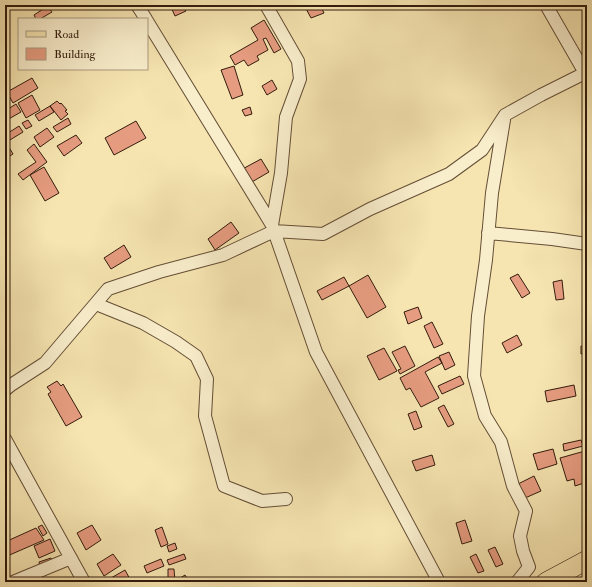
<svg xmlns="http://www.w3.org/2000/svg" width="592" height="587" viewBox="0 0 592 587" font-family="'IM FELL Double Pica',serif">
<rect width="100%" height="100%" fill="#f6e5b1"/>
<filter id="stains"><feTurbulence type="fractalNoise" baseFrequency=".005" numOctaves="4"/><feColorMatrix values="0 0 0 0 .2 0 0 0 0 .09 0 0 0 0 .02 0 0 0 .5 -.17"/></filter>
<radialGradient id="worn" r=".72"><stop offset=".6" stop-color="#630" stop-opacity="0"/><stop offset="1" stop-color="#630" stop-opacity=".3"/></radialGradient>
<!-- building -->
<path fill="#e69c80" stroke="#331c0d" d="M 170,5 L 183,5 L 186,11 L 175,16 Z
M 304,5 L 320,5 L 324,13 L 311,18 Z
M 48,6 L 52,12 L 40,19 L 36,19 L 34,15 Z
M 264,20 L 281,49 L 274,53 L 266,38 L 263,39 L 268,50 L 257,56 L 259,60 L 248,66 L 244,60 L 235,65 L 230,56 L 258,40 L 251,28 Z
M 234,66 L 243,95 L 232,99 L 221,70 Z
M 32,78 L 38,88 L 13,103 L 7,92 Z
M 272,80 L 277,89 L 267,95 L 262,86 Z
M 32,95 L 40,110 L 26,118 L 18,103 Z
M 57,101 L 60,104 L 61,103 L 67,110 L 65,111 L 68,114 L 61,120 L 50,106 Z
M 16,104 L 21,112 L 5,121 L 5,111 Z
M 50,106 L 54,112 L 39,121 L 35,115 Z
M 250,107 L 252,114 L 245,116 L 242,110 Z
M 68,118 L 71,124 L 57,132 L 53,127 Z
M 28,120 L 32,126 L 26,129 L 22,123 Z
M 136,121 L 146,138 L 114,155 L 105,138 Z
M 19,126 L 23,132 L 5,143 L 5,135 Z
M 47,128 L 54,137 L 40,147 L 34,137 Z
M 76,135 L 82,143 L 64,156 L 57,146 Z
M 7,144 L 13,154 L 5,159 L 5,146 Z
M 34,144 L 47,162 L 23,180 L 18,174 L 36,162 L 27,150 Z
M 261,159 L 269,172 L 245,186 L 237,172 Z
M 44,167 L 59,193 L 45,201 L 30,175 Z
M 231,222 L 239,233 L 215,250 L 208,239 Z
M 124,245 L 131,257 L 111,269 L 104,258 Z
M 518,274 L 530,293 L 522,298 L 510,278 Z
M 368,275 L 386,307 L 367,318 L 349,286 Z
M 344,277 L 349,286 L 322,300 L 317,291 Z
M 562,280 L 564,299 L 556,300 L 553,282 Z
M 418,307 L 422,318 L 408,324 L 404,312 Z
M 432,322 L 443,344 L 434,348 L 424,326 Z
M 517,335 L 522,345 L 507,353 L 502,343 Z
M 405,346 L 415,366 L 400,374 L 398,370 L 401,369 L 392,352 Z
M 581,346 L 587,346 L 587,353 L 581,354 Z
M 384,348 L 397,371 L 379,380 L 367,356 Z
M 449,352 L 455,365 L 445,370 L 439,356 Z
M 438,357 L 442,363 L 425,372 L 439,398 L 421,407 L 410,388 L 406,390 L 400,378 Z
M 460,376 L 464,384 L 442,394 L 438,386 Z
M 57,381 L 61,386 L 63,384 L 82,417 L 66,426 L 48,394 L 51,392 L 47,387 Z
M 574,385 L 576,396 L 547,402 L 545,391 Z
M 444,405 L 454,424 L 448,427 L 438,408 Z
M 416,411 L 422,427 L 414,430 L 408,414 Z
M 581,440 L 583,446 L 564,451 L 563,444 Z
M 553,449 L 557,464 L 538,470 L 533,454 Z
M 585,451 L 587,459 L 587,482 L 575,486 L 574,479 L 567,481 L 560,458 Z
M 432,455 L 435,465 L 416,471 L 412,461 Z
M 534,476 L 541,491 L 525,498 L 518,484 Z
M 465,520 L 472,541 L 462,544 L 456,523 Z
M 42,525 L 47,533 L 43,536 L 38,527 Z
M 92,525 L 101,540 L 86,550 L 77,533 Z
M 5,526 L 10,536 L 5,539 Z
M 162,527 L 168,544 L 161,547 L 155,530 Z
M 36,528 L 44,540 L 5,557 L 5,542 Z
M 50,539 L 55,551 L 39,558 L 34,546 Z
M 175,543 L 177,549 L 169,552 L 167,546 Z
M 495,547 L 503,564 L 496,567 L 488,550 Z
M 113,554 L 121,565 L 104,576 L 97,564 Z
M 184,554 L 186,559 L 169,565 L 167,560 Z
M 476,554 L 484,571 L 478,573 L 470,557 Z
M 51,558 L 53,562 L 40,567 L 39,562 Z
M 161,559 L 164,566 L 147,573 L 144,566 Z
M 168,569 L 174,569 L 175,581 L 168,581 Z
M 125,570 L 131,581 L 129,582 L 104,582 Z
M 185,575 L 189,582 L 179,582 L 177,580 Z"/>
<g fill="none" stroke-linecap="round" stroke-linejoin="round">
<defs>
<path id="street" d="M 137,5 L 146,19
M 266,5 L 298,61 L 300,79 L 286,117 L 281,173 L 272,225
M 546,5 L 585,73
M 147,21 L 272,225 L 316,352 L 439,582
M 504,120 L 492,193 L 486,260 L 478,316 L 474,376 L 485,416 L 501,442 L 513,486 L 526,511 L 520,536 L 523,551 L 529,567 L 517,582
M 488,233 L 552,239 L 587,244
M 96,304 L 143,323 L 176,342 L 196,356 L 207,379 L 205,416 L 224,486 L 262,501 L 286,499
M 5,390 L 11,385 L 45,363 L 108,289 L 159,272 L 223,255 L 274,231 L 323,234 L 370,209 L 449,174 L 482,150 L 505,115 L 541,95 L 587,72
M 5,439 L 84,582
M 13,582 L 71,558"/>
<path id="primary" d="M 546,582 L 587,560"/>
</defs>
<!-- street casing -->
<use href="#street" stroke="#644e36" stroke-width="14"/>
<!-- primary casing -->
<use href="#primary" stroke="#331c0d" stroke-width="20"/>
<!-- street -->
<use href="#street" stroke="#f9eecc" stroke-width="12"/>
<!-- primary -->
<use href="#primary" stroke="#f6e5b1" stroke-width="19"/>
</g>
<!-- margin -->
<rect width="592" height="587" fill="none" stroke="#f6e5b1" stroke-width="20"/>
<rect x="6" y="6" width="580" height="575" fill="none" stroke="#331c0d" stroke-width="2"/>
<rect x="10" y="10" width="572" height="567" fill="none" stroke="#331c0d"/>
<!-- legend -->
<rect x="18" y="18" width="130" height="52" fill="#f9eecc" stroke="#aa9a80"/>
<rect x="26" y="31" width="20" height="6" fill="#f6e5b1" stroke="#aa9a80"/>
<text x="54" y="38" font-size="12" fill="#331c0d">Road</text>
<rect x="26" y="48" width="20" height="12" fill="#e69c80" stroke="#aa9a80"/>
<text x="54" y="58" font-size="12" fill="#331c0d">Building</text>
<rect width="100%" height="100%" filter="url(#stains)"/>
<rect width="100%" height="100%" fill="url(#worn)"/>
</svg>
